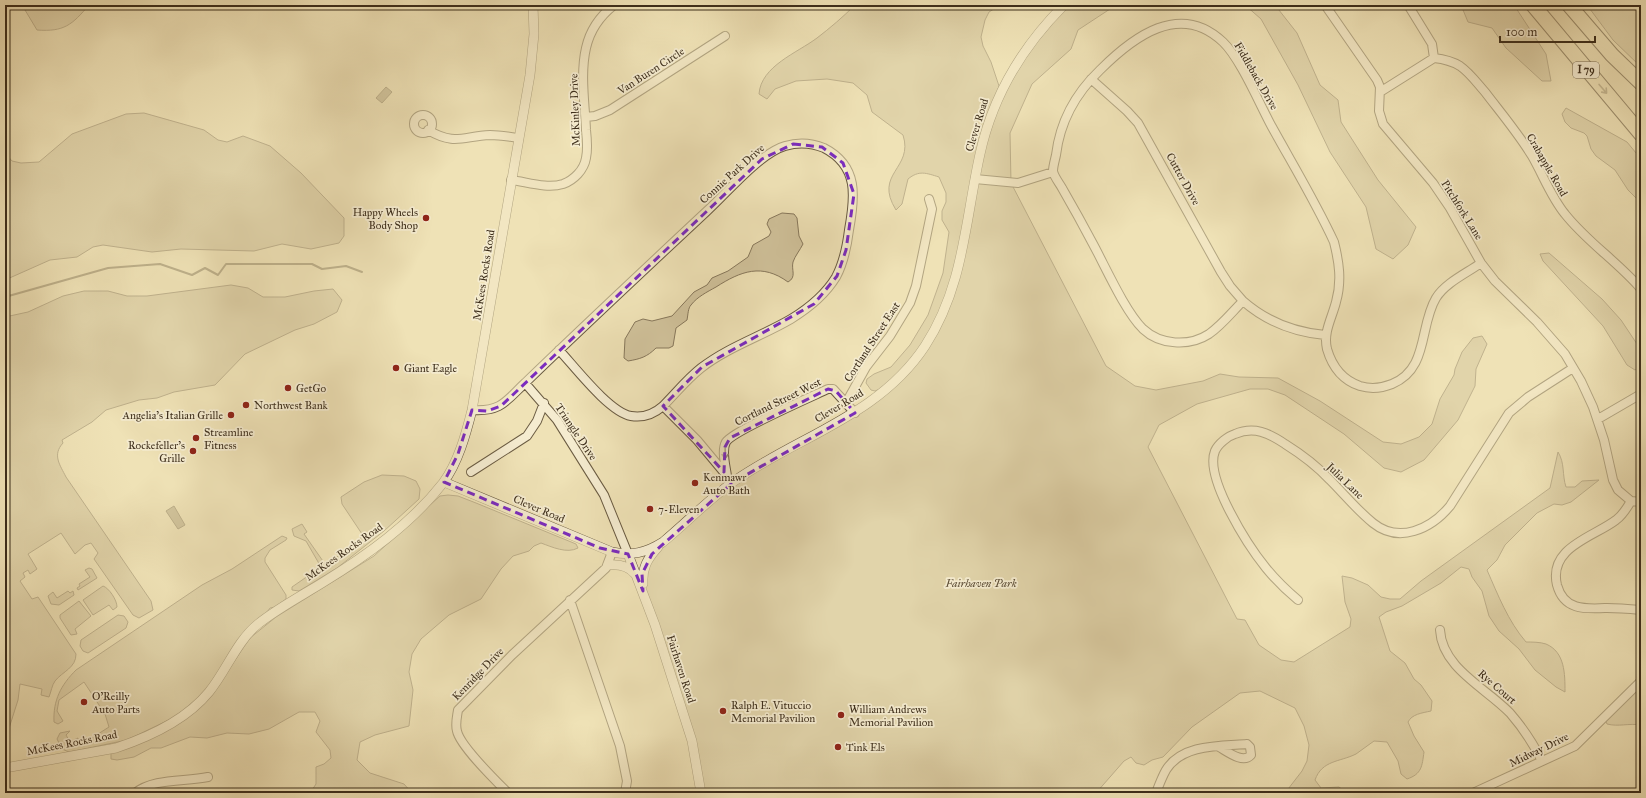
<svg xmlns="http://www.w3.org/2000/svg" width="1646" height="798" viewBox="0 0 1646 798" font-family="'IM FELL Great Primer',serif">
<rect width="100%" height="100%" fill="#efe2b6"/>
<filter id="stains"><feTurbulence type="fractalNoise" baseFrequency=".005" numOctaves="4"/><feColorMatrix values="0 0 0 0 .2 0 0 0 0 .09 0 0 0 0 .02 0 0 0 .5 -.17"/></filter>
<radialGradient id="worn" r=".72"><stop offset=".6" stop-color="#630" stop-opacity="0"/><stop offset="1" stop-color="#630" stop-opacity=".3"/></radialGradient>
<!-- green -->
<path fill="#d1c39c" stroke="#87785c" d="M 22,5 L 89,5 C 72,25 64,32 37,30 Z
M 855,5 L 1000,5 L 989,12 L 985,20 L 981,37 L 983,46 L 991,62 L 999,86 L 986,128 L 961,253 L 943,308 L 923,345 L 889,385 L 875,391 L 871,390 L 866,383 L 867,379 L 874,374 L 891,367 L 910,345 L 928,315 L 943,273 L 949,232 L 942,220 L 942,211 L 946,202 L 946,193 L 939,177 C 926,173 919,170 908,179 L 902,204 L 896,210 C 873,173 914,169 903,135 L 872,112 L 867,95 L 853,83 L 827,79 L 796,81 L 775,89 L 767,99 L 759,94 C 761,66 797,53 817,38 C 830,28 843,17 855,5 Z
M 1065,5 L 1119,5 L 1110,9 L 1078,30 L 1071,49 L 1032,84 L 1010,133 L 1011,183 L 1106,366 L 1135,386 L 1156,390 L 1203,381 L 1220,374 L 1239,377 L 1278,378 L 1320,401 L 1383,442 L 1401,444 L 1419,437 L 1432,424 L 1440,399 L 1454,375 L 1455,369 L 1462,352 L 1473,338 L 1482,336 L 1487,344 L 1476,369 L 1475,386 L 1458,420 L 1424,460 L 1401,472 L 1384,468 L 1344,434 L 1285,395 L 1268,389 L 1250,389 L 1197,404 L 1159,425 L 1148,447 L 1237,619 L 1245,620 L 1259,645 L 1281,660 L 1294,662 L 1350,627 L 1351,619 L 1345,602 L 1342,576 L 1352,578 L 1368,585 L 1381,597 L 1390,599 L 1400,599 L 1421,581 L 1550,488 L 1558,452 C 1565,463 1562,475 1566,487 L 1575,487 L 1582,481 L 1599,480 L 1571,502 L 1562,505 L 1554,504 L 1537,513 L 1505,545 L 1497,560 L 1487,570 C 1498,595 1508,621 1526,642 C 1532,642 1540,642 1546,644 C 1565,652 1565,674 1565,692 L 1556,687 L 1535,670 L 1519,649 L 1499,631 L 1489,616 L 1482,591 L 1472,577 L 1469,569 L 1461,567 L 1441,583 L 1402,606 L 1386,612 L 1379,617 L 1390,651 L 1405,663 L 1414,679 L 1421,685 L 1432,701 L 1431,711 C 1422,713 1412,714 1408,722 L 1414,736 L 1424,752 C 1422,766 1422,774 1407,779 L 1401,774 L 1398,761 L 1387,742 L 1374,741 C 1368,745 1362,750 1356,754 C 1340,762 1322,760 1315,780 L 1321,788 L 1339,787 L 1347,793 L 1285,793 L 1302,771 L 1307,761 L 1309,745 L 1304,726 L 1295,708 L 1260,691 L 1240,693 L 1192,727 L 1163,757 L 1152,760 L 1144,765 L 1136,763 L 1131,757 L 1124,761 L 1096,793 L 701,793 L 698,773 L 643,591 L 645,564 L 732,483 L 855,413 L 909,367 L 945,309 L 975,179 L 1006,81 Z
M 1245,5 L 1275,5 L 1297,33 L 1320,85 L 1338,100 L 1341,122 L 1378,180 L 1416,227 L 1408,245 L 1393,259 L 1376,249 L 1366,207 L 1330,152 L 1298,85 L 1261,19 Z
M 1461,5 L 1514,5 L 1546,54 L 1551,81 L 1542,81 L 1506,48 L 1492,28 L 1468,22 Z
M 1587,5 L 1641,5 L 1641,67 L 1613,40 Z
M 1566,108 L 1627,142 L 1641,159 L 1641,203 L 1628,190 L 1615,170 L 1596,156 L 1591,149 L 1587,136 L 1584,133 L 1571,128 L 1565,122 L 1562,114 Z
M 144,113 L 204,130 L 218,140 L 227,142 L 243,136 L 270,146 L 301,173 L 344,218 L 344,236 L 339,243 L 311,249 L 282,244 L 254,251 L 181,249 L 152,252 L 103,245 L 93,247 L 77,257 L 50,260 L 5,280 L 5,153 L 12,161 L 21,163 L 39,162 L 72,134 L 126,114 Z
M 782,213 L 794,214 L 797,218 L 799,236 L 803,244 C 800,250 795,256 793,262 C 791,270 797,277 788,282 C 762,263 741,271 716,287 C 707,292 697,297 691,305 C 688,308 688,315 687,320 L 676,328 L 673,346 L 669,348 L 656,348 C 647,357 640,359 628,361 L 624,358 L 625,339 L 635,322 L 643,319 L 652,321 L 672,316 L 694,292 L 707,285 L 712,278 L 728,271 L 748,257 L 753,245 L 769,236 L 771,232 L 767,224 L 769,219 Z
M 1549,253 L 1602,299 L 1621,320 L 1641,350 L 1641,366 L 1635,370 L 1627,365 L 1603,326 L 1543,261 L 1540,254 Z
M 231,285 L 248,288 L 263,297 L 285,297 L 314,291 L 333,289 L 342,300 L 337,312 L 314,324 L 295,330 L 245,354 L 215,385 L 174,392 L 157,398 L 139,400 L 106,410 L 92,422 L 62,440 L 63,443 C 52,455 60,465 66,477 L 151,601 L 153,610 L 139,618 L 133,615 L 94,559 L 98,553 L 91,543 L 85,545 L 75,554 L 61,533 L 28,554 L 37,569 L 30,574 L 28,570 L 23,573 L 25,577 L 20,581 L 32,599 L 38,597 L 76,654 C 76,668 63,671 55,681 C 52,685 51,692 49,697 L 41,695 L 42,689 L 20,684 L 18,700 L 5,741 L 5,317 L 28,312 L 63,296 L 84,291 L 108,291 L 127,296 L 147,296 Z
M 382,475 L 404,476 L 416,481 L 420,489 L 419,499 L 384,531 L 337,568 L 299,591 L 292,590 L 292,587 L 321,567 L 306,541 L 294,536 L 292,529 L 302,524 L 307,532 L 304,534 L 325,564 L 358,544 L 362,534 L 342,504 L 341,497 L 364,482 Z
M 448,495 L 458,496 L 476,503 L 576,544 L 578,548 C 567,554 552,547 541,543 L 534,546 L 529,551 L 513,556 L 501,569 L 481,599 L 449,615 L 421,639 L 412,654 L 409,672 L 413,690 L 409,726 L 375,735 L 360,742 L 357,760 L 370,773 L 404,784 L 412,793 L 310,793 L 316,784 L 316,767 L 324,764 L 331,758 L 330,750 L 316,732 L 320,721 L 315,712 L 299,712 L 269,729 L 249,734 L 227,733 L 207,738 L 190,737 L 161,748 L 151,748 L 134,757 L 117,760 L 111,759 L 111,753 L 178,724 L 195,712 L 208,700 L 250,638 L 276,617 L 374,556 L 440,496 Z
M 282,536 L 287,538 L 286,540 L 270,550 L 265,558 L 265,562 L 286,595 L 286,599 L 275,607 L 270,608 L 207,690 L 175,717 L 127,740 L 69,752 L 62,749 L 57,739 L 60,733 L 70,731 L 66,735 L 70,742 L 78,738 L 80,743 L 87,741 L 109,727 L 105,714 L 103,714 L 99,709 L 101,708 L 84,682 L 59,700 L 57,711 L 63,721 L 58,724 L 54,722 C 53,700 61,685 76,670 L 202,585 L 232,569 Z
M 89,568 L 92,569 L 97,578 L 78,590 L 77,588 L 80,586 L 79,584 L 90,577 L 85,570 Z
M 103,586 C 109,588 117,600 117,607 L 113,610 L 109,605 L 93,615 L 83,600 Z
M 68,591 L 70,593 L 73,591 L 74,595 L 59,605 L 51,604 L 48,596 L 53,592 L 57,598 Z
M 79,601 L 91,616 L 75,629 L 77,634 L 71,635 L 60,618 L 60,615 Z
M 118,615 L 124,616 L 128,622 L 126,628 L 88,653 L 83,651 L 80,646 L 81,640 Z
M 1641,681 L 1641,725 C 1629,723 1618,727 1607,724 L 1604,717 Z"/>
<!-- water -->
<path fill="#b2a581" stroke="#837558" d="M 386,87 L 392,92 L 382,103 L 376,98 Z
M 174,506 L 185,525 L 178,529 L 166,511 Z"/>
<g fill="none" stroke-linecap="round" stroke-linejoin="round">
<!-- stream -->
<path stroke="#837558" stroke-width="2" d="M 1627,5 L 1627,8 L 1641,10
M 5,297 L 108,268 L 160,264 L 192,275 L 205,268 L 218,275 L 226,264 L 312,264 L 322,269 L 346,266 L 362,272"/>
<defs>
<path id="minor" d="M 1325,5 L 1377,80 L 1380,87 L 1379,111 L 1383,124 L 1433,183 L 1450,208 L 1481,263 L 1495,281 L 1537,322 L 1565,354 L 1581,381 L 1593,407 L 1604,440 L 1613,480 L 1618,490 L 1631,501 L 1641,502
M 1408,5 L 1432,44 L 1434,58
M 1091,79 L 1127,111 L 1138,123 L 1221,272 L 1230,286 L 1243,301
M 1380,92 L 1434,58 C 1443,59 1452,61 1460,66 C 1470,73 1477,83 1485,92 C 1501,113 1518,133 1532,156 C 1543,175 1551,197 1565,214 C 1587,242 1618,262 1641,289
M414 124a9 9 0 1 1 18 0a9 9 0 1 1-18 0Z
M 586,117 L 595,116 L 610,110 L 725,36
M 428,130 C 455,146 463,136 490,135 C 500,135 510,137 519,138
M 975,179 L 1018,183 L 1053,172
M 511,180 C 527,182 547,189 563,184 C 574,180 584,170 586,158 C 588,149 587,139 586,130 C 585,104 580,74 586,48 C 590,30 600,16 614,5
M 1325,335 C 1293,332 1267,322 1243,301 C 1232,312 1222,325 1209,334 C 1189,347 1160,345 1143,329 C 1125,311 1106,268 1093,244 C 1083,225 1073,207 1062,188 C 1060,184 1054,177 1053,171 C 1053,166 1055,160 1056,155 C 1060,122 1076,93 1100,70 C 1133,37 1180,1 1223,42 C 1240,58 1260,105 1272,127 C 1293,165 1316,203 1334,242 C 1339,262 1342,281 1336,302 C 1332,318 1323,332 1327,349 C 1332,366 1342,380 1360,386 C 1370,389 1382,388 1392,384 C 1429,369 1419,326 1436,298 C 1445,283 1467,273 1481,263
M 525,383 C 585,325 646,268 707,211 C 728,192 759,154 785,146 C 798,142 812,143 824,148 C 859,166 855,197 849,230 C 847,246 844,262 836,277 C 825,295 809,308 791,319 C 762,336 728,347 701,368 C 687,379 676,393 663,406 C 654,414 643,418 631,416 C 609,412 575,367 559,350
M 846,403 L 866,367 L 890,336 L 910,303 L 916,286 L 932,209 L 929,199
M 663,406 L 697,440 L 727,476
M 472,410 C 501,412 506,401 525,383 L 557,420 L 604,495 L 628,554
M 1598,419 L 1641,394
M 471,472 L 527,436 L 537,421 L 544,403
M 727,476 C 726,467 721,451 726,442 C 733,431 811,397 828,389 L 833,389 L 855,413
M 1631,501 C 1627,508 1623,515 1616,520 C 1594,537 1548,547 1557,585 C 1564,611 1586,609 1607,608 C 1618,608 1630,609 1641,610
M 570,600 L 620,746 L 627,781 L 625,793
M 1298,600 C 1286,590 1275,579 1266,568 C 1249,547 1204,478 1215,451 C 1218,444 1228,436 1235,434 C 1254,426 1269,433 1285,444 C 1301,454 1317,466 1330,480 C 1344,494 1357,510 1373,523 C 1399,544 1431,529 1450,506 L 1509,413 L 1528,397 L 1573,368
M 1440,630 C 1442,668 1486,688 1510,713 C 1523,728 1533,743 1542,761
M 135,793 C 154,778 184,782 208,777
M 508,793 C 496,781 460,746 457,731 C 455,724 457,717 458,710 L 512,655 L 606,568 L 612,552
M 1156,793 C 1159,785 1162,777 1166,770 C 1182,744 1220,746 1247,744 L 1250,747 L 1251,755 C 1243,764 1228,752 1219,747
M 1473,793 L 1575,746 L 1641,681"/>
<path id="tertiary" d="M 444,482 L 612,552 C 631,556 646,553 663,542 C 686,523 708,500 733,482 C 798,436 879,416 925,346 C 964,286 965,221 980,154 C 993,95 1022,47 1064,5
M 628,554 L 655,625 L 692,741 L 701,793
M 608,565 C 618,564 628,565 635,574
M 643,584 C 642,568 647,559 658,547
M 5,768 L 116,748 C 149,737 187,719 209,692 C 227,670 236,642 258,624 C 278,608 301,596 322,583 C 366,556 411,524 443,483 C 458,463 466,434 472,410 L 530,75 L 534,34 L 533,5"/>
<path id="motorway" d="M 1533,5 L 1641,134
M 1569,5 L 1612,55 L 1641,83"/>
</defs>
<!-- minor casing -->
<use href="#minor" stroke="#6a5b42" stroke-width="10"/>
<!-- tertiary casing -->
<use href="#tertiary" stroke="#6a5b42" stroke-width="10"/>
<!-- motorway casing -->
<use href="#motorway" stroke="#3d2e1b" stroke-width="16"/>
<!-- minor -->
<use href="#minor" stroke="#f5ecd0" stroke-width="8"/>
<!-- tertiary -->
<use href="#tertiary" stroke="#f5ecd0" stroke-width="9"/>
<!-- motorway -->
<use href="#motorway" stroke="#efe2b6" stroke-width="14"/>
</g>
<!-- one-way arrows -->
<defs><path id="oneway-shaft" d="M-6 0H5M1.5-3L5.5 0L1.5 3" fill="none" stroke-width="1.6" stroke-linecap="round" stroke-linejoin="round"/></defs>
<use stroke="#968868" href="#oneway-shaft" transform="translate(1603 89) rotate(49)"/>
<use stroke="#998d76" href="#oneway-shaft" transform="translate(725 453) rotate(89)"/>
<!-- marked area -->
<path d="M0 0H1646V798H0ZM 793,144 L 822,147 L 843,163 L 854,194 L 846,250 L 837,276 L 814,304 L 702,367 L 663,406 L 724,472 L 725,447 L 730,438 L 828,389 L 836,391 L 855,413 L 732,483 L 652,554 L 642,574 L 643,591 L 628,554 L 600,548 L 444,482 L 458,454 L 472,410 L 487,411 L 501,406 L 762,159 Z" fill="#efe2b6" fill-opacity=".55" fill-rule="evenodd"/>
<path fill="none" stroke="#7b2cbf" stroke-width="3" stroke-dasharray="8 5" stroke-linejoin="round" d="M 793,144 L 822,147 L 843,163 L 854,194 L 846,250 L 837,276 L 814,304 L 702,367 L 663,406 L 724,472 L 725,447 L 730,438 L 828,389 L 836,391 L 855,413 L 732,483 L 652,554 L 642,574 L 643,591 L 628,554 L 600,548 L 444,482 L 458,454 L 472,410 L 487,411 L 501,406 L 762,159 Z"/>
<!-- markers -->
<g fill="#8f2418" stroke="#f5ecd0" stroke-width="1.5">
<circle cx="426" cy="218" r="4"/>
<circle cx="396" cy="368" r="4"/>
<circle cx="288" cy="388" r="4"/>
<circle cx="246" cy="405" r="4"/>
<circle cx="231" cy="415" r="4"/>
<circle cx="196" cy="438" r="4"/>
<circle cx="193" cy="451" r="4"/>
<circle cx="695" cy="483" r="4"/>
<circle cx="650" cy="509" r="4"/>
<circle cx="84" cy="702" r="4"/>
<circle cx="723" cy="711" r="4"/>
<circle cx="841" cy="715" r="4"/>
<circle cx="838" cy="747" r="4"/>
</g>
<g text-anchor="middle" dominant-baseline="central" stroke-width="3.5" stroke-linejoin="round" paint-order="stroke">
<!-- shield labels -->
<rect fill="#f5ecd0" stroke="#746751" stroke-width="1" x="1573" y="62" width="26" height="16" rx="3"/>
<g font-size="10" font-weight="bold" fill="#3d2e1b">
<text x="1586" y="70">I 79</text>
</g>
<!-- street labels -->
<g font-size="11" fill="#3d2e1b" stroke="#f5ecd0">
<text transform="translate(651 71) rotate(-33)">Van Buren Circle</text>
<text transform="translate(1256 76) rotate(60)">Fiddleback Drive</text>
<text transform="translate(575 110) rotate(-92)">McKinley Drive</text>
<text transform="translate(977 125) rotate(-73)">Clever Road</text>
<text transform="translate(1547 165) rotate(60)">Crabapple Road</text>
<text transform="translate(732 174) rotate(-42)">Connie Park Drive</text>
<text transform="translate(1183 179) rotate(61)">Cutter Drive</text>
<text transform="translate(1462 210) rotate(58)">Pitchfork Lane</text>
<text transform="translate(484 275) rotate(-81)">McKees Rocks Road</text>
<text transform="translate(872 342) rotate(-57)">Cortland Street East</text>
<text transform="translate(778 402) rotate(-26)">Cortland Street West</text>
<text transform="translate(839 406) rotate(-31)">Clever Road</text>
<text transform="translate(576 432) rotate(56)">Triangle Drive</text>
<text transform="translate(1345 481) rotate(44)">Julia Lane</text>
<text transform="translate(539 509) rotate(23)">Clever Road</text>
<text transform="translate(344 552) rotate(-35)">McKees Rocks Road</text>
<text transform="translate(681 669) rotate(72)">Fairhaven Road</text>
<text transform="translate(478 674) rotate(-46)">Kenridge Drive</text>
<text transform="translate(1497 687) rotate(41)">Rye Court</text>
<text transform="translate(72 743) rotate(-11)">McKees Rocks Road</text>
<text transform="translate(1539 750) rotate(-26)">Midway Drive</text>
</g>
<!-- poi labels -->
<g font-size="11" fill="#3d2e1b" stroke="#f5ecd0" text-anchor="start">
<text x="418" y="212" text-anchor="end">Happy Wheels<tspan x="418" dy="13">Body Shop</tspan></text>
<text x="404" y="368">Giant Eagle</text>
<text x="296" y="388">GetGo</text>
<text x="254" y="405">Northwest Bank</text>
<text x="223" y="415" text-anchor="end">Angelia's Italian Grille</text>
<text x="204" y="432">Streamline<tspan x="204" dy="13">Fitness</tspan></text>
<text x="185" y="445" text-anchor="end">Rockefeller's<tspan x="185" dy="13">Grille</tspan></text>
<text x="703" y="477">Kenmawr<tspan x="703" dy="13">Auto Bath</tspan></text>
<text x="658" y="509">7-Eleven</text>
<text x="92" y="696">O'Reilly<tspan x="92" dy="13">Auto Parts</tspan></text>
<text x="731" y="705">Ralph E. Vituccio<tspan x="731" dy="13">Memorial Pavilion</tspan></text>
<text x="849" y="709">William Andrews<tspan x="849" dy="13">Memorial Pavilion</tspan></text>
<text x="846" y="747">Tink Els</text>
</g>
<!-- park labels -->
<g font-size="11" font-style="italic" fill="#5b4c35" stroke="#f5ecd0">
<text x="981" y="583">Fairhaven Park</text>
</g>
</g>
<!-- margin -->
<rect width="1646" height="798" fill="none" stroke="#efe2b6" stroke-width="20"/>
<rect x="6" y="6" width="1634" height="786" fill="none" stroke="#3d2e1b" stroke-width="2"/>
<rect x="10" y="10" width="1626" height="778" fill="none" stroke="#3d2e1b"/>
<!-- scale -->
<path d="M1500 36v6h95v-6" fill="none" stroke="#3d2e1b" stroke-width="2"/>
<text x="1506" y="36" font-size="12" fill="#3d2e1b" stroke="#f5ecd0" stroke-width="3" paint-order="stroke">100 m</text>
<rect width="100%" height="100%" filter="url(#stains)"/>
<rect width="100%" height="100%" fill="url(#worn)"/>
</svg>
